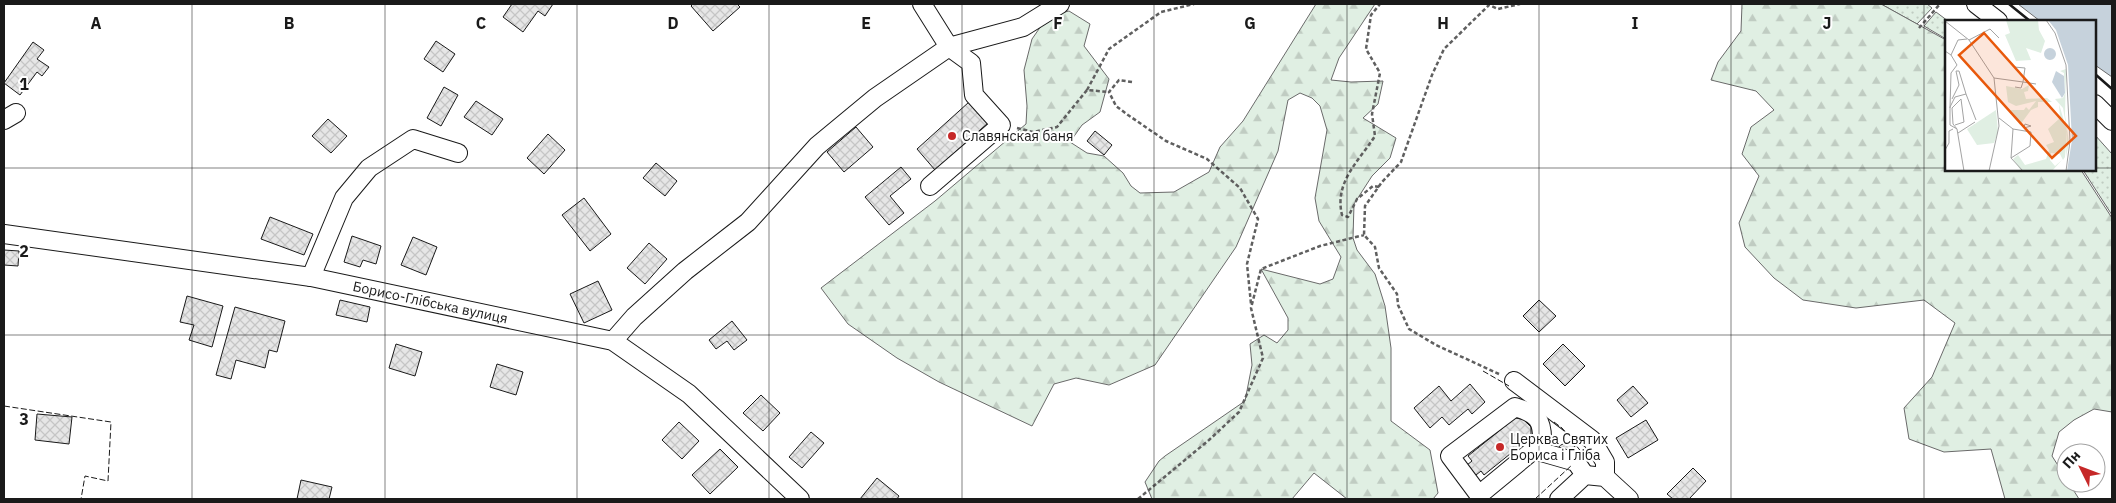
<svg xmlns="http://www.w3.org/2000/svg" width="2116" height="503" viewBox="0 0 2116 503" font-family="'IBM Plex Sans',sans-serif">
<defs>
<pattern id="grass-dots" width="8" height="8" patternUnits="userSpaceOnUse" patternTransform="scale(1.25)"><rect width="8" height="8" fill="#e0efe3"/><path d="M2 2h.1M6 6h.1" fill="none" stroke="#c0ccc2" stroke-width="1.8" stroke-linecap="round"/></pattern>
<pattern id="forest-firs" width="22" height="20" patternUnits="userSpaceOnUse" patternTransform="scale(1.25)"><rect width="22" height="20" fill="#e0efe3"/><path d="M5 1l3.5 6h-7zM16 11l3.5 6h-7z" fill="#c0ccc2"/></pattern>
<pattern id="building-cross-hatch" width="8" height="8" patternUnits="userSpaceOnUse" patternTransform="scale(1.25)"><rect width="8" height="8" fill="#e6e6e6"/><path d="M0 0l8 8M0 8l8-8" fill="none" stroke="#c5c5c5"/></pattern>
</defs>
<rect width="100%" height="100%" fill="#fff"/>
<!-- grass -->
<path fill="url(#grass-dots)" stroke="#6a6a6a" d="M 1881,4 L 1927,4 L 1932,8 L 1917,24 Z
M 1936,12 L 1948,21 L 1946,21 L 1946,39 L 1924,26 Z
M 2095,135 L 2112,154 L 2112,215 L 2083,170 L 2095,170 Z"/>
<!-- forest -->
<path fill="url(#forest-firs)" stroke="#6a6a6a" d="M 1316,4 L 1375,4 L 1339,58 L 1331,80 L 1351,82 L 1383,81 L 1378,104 L 1363,118 L 1396,138 L 1390,158 L 1372,176 L 1354,204 L 1353,238 L 1357,250 L 1375,274 L 1385,306 L 1391,348 L 1391,421 L 1430,450 L 1438,493 L 1433,499 L 1347,499 L 1314,473 L 1292,499 L 1152,499 L 1145,482 L 1159,461 L 1165,456 L 1245,401 L 1252,365 L 1250,344 L 1264,335 L 1277,343 L 1288,330 L 1288,318 L 1261,269 L 1320,284 L 1333,279 L 1341,257 L 1319,221 L 1315,198 L 1327,130 L 1320,106 L 1312,98 L 1300,93 L 1288,100 L 1278,151 L 1236,247 L 1155,365 L 1109,385 L 1076,378 L 1054,384 L 1032,426 L 939,382 L 897,358 L 848,324 L 821,288 L 935,201 L 1026,124 L 1027,106 L 1024,70 L 1032,39 L 1048,16 L 1069,11 L 1090,24 L 1084,46 L 1109,79 L 1100,112 L 1082,125 L 1070,142 L 1087,153 L 1104,156 L 1123,173 L 1131,186 L 1140,193 L 1174,192 L 1209,172 L 1220,147 L 1243,121 Z
M 1742,4 L 1881,4 L 1946,40 L 1946,170 L 2081,170 L 2112,218 L 2112,412 L 2094,409 L 2074,420 L 2059,432 L 2052,456 L 2066,478 L 2066,483 L 2069,483 L 2079,499 L 2005,499 L 1991,449 L 1944,452 L 1909,439 L 1904,408 L 1932,377 L 1955,323 L 1924,300 L 1856,308 L 1803,300 L 1774,278 L 1745,247 L 1739,223 L 1759,176 L 1742,154 L 1751,127 L 1774,110 L 1756,91 L 1711,80 L 1718,62 L 1741,31 Z"/>
<!-- water -->
<path fill="#c6d2dc" stroke="#6a6a6a" d="M 2018,4 L 2112,4 L 2112,77 L 2095,65 L 2095,21 L 2040,21 Z"/>
<!-- building -->
<path fill="url(#building-cross-hatch)" stroke="#1a1a1a" d="M 512,4 L 553,4 L 545,16 L 538,11 L 523,32 L 503,17 Z
M 693,4 L 737,4 L 740,7 L 713,31 L 691,6 Z
M 436,41 L 455,54 L 443,72 L 424,59 Z
M 33,42 L 44,50 L 37,59 L 49,67 L 42,76 L 37,72 L 20,95 L 4,83 Z
M 444,87 L 458,95 L 441,126 L 427,118 Z
M 476,101 L 503,119 L 492,135 L 464,117 Z
M 969,102 L 988,123 L 935,170 L 917,149 Z
M 328,119 L 347,136 L 331,153 L 312,136 Z
M 856,127 L 873,147 L 844,172 L 827,152 Z
M 1095,131 L 1112,145 L 1104,155 L 1087,141 Z
M 548,134 L 565,150 L 544,174 L 527,158 Z
M 656,163 L 677,181 L 665,196 L 643,178 Z
M 901,167 L 911,179 L 890,196 L 904,213 L 889,225 L 865,197 Z
M 584,198 L 611,234 L 590,251 L 562,215 Z
M 270,217 L 313,234 L 304,255 L 261,239 Z
M 352,236 L 381,246 L 376,264 L 363,260 L 360,267 L 344,262 Z
M 413,237 L 437,247 L 426,275 L 401,265 Z
M 649,243 L 667,259 L 645,284 L 627,268 Z
M 4,250 L 19,251 L 18,266 L 4,265 Z
M 598,281 L 612,310 L 584,323 L 570,294 Z
M 187,296 L 223,306 L 212,347 L 189,340 L 194,325 L 180,322 Z
M 340,300 L 370,307 L 367,322 L 336,315 Z
M 1539,300 L 1556,316 L 1539,332 L 1523,316 Z
M 235,307 L 285,321 L 277,352 L 269,350 L 265,368 L 236,360 L 231,379 L 216,375 Z
M 732,321 L 747,340 L 734,350 L 727,341 L 716,349 L 709,340 Z
M 396,344 L 422,352 L 415,376 L 389,368 Z
M 1563,344 L 1585,366 L 1565,386 L 1543,364 Z
M 497,364 L 523,372 L 516,395 L 490,387 Z
M 1470,384 L 1485,402 L 1472,414 L 1468,409 L 1449,425 L 1442,417 L 1430,428 L 1414,408 L 1439,386 L 1451,401 Z
M 1633,386 L 1648,403 L 1631,417 L 1617,400 Z
M 761,395 L 780,413 L 763,431 L 743,413 Z
M 37,414 L 72,417 L 69,444 L 35,440 Z
M 1515,418 L 1523,419 L 1531,427 L 1531,437 L 1484,475 L 1481,471 L 1471,479 L 1462,469 L 1472,461 L 1468,456 Z
M 1646,420 L 1658,440 L 1628,458 L 1616,438 Z
M 679,422 L 699,441 L 682,459 L 662,440 Z
M 811,432 L 824,443 L 802,468 L 789,457 Z
M 1571,440 L 1575,447 L 1564,454 L 1559,446 Z
M 720,449 L 738,467 L 710,494 L 692,475 Z
M 1693,468 L 1706,481 L 1689,499 L 1673,499 L 1667,494 Z
M 877,478 L 899,496 L 897,499 L 860,499 Z
M 301,480 L 332,487 L 329,499 L 297,499 Z"/>
<g fill="none" stroke-linecap="round" stroke-linejoin="round">
<defs>
<g id="minor">
<path d="M 1976,4 L 1998,21"/>
<path d="M 949,47 L 1023,27 L 1060,4"/>
<path d="M 2095,104 L 2112,121"/>
<path d="M 4,120 L 16,113"/>
<path d="M 930,186 L 1001,125 L 974,95 L 971,63 L 949,47"/>
<path id="s1" d="M 4,234 L 311,277 L 613,341 L 689,394 L 800,499"/>
<path d="M 311,277 L 344,198 L 369,168 L 413,139 L 458,153"/>
<path d="M 613,341 L 634,317 L 685,271 L 748,222 L 817,146 L 875,98 L 949,47 L 922,4"/>
<path d="M 1514,381 L 1592,440 L 1605,462 L 1605,477"/>
<path d="M 1534,450 L 1576,462 L 1585,475"/>
<path d="M 1479,495 L 1542,443 C 1543,419 1537,414 1515,407 L 1450,456 L 1479,495 L 1480,499"/>
<path d="M 1559,499 L 1585,475 L 1605,477 L 1629,499"/>
</g>
</defs>
<!-- minor casing -->
<use href="#minor" stroke="#1a1a1a" stroke-width="20"/>
<!-- path -->
<path stroke="#5f5f5f" stroke-width="2.5" stroke-dasharray="4 2.5" stroke-linecap="butt" d="M 1919,28 L 1940,4
M 1132,82 L 1119,80 L 1109,92 L 1116,106 L 1128,115 L 1166,141 L 1207,159 L 1240,188 L 1258,219 L 1247,264 L 1251,304
M 1087,90 L 1109,49 L 1161,12 L 1194,4
M 1017,128 L 1033,132 L 1057,127 L 1087,90 L 1109,92
M 1379,187 L 1373,186 L 1357,199 L 1348,217 L 1342,215 C 1334,182 1359,161 1375,136 L 1372,114 L 1380,73 L 1366,49 L 1371,15 L 1380,4
M 1499,374 L 1436,345 L 1409,329 L 1398,305 L 1397,294 L 1379,268 L 1375,247 L 1364,235 L 1365,206 L 1382,182 L 1401,162 L 1432,75 L 1444,49 L 1489,5 L 1498,9 L 1520,4
M 1138,499 L 1209,440 L 1239,412 L 1263,358 L 1251,308 L 1261,269 L 1320,246 L 1364,235"/>
<!-- minor -->
<use href="#minor" stroke="#fff" stroke-width="18"/>
<!-- fence -->
<path stroke="#1a1a1a" stroke-width="1" stroke-dasharray="6 2.5" stroke-linecap="butt" d="M 1483,371 L 1509,386
M 4,406 L 111,422 L 108,481 L 85,476 L 81,499
M 1554,422 L 1562,428 L 1583,454 L 1579,458
M 1535,499 L 1572,465"/>
<!-- wall -->
<path stroke="#1a1a1a" stroke-width="2.5" d="M 2009,4 L 2030,21
M 2095,74 L 2112,89"/>
</g>
<!-- grid -->
<path fill="none" stroke="#1a1a1a" stroke-width="1" stroke-opacity="0.55" d="M 192,4 L 192,499M 385,4 L 385,499M 577,4 L 577,499M 769,4 L 769,499M 962,4 L 962,499M 1154,4 L 1154,499M 1347,4 L 1347,499M 1539,4 L 1539,499M 1731,4 L 1731,499M 1924,4 L 1924,499M 4,168 L 1946,168M 2095,168 L 2112,168M 4,335 L 2112,335"/>
<!-- markers -->
<g fill="#c62828" stroke="#fff" stroke-width="2">
<circle cx="952" cy="136" r="5"/>
<circle cx="1500" cy="447" r="5"/>
</g>
<g text-anchor="middle" dominant-baseline="central" stroke-width="4" stroke-linejoin="round" paint-order="stroke">
<!-- poi labels -->
<g font-size="14" fill="#1a1a1a" stroke="#fff" text-anchor="start">
<text x="962" y="136">Славянская баня</text>
<text x="1510" y="439">Церква Святих<tspan x="1510" dy="16">Бориса і Гліба</tspan></text>
</g>
<!-- street labels -->
<g font-size="14" fill="#1a1a1a" stroke="#fff">
<text stroke="none"><textPath href="#s1" startOffset="432">Борисо-Глібська вулиця</textPath></text>
</g>
</g>
<!-- overview -->
<g transform="translate(1945 20)">
<rect width="151" height="151" fill="#fff"/>
<path d="M 121,49 L 120,95 L 124,122 L 121,137 L 122,111 L 118,88 L 110,79 L 118,78 L 120,73 L 119,53 L 115,51 Z" fill="#e0efe3"/>
<path d="M 61,0 L 93,0 L 94,10 L 100,21 L 96,33 L 81,28 L 86,40 L 71,41 L 60,15 L 65,13 ZM 84,65 L 83,71 L 79,72 L 81,79 L 102,78 L 107,82 L 93,82 L 93,87 L 86,90 L 75,105 L 65,90 L 79,90 L 81,87 L 84,90 L 91,81 L 71,86 L 63,82 L 61,66 L 77,69 ZM 114,84 L 122,111 L 120,137 L 118,140 L 115,134 L 106,133 L 105,140 L 110,146 L 117,140 L 107,151 L 76,151 L 68,139 L 73,135 L 80,145 L 101,139 L 104,130 L 101,125 L 109,122 L 103,109 L 115,98 Z" fill="#e0efe3"/>
<path d="M 51,90 L 53,112 L 49,123 L 32,125 L 22,109 Z" fill="#e0efe3"/>
<path d="M 103,0 L 151,0 L 151,151 L 122,151 L 127,120 L 123,45 L 111,10 ZM99 34a6 6 0 1 1 12 0a6 6 0 1 1-12 0ZM 111,51 L 119,56 L 120,73 L 117,78 L 107,62 Z" fill="#c6d2dc"/>
<path fill="none" stroke="#a3a3a3" stroke-width="1" d="M 101,0 L 110,13 L 121,45 L 125,121 L 121,151M 0,1 L 24,20 L 49,58 L 54,106 L 44,151M 24,20 L 45,9 L 54,18M 0,31 L 6,35 L 13,20 L 22,19M 49,58 L 78,62 L 80,48 L 69,47M 70,67 L 76,68 L 78,62 L 91,64M 7,79 L 14,65 L 11,51 L 14,51 L 21,74M 5,88 L 6,53 L 12,45 L 6,35M 54,98 L 68,109 L 86,112 L 85,126 L 66,138M 10,105 L 19,102 L 16,79 L 7,88 L 8,104 L 12,109M 79,108 L 86,106 L 80,104 L 79,107M 68,109 L 66,138 L 78,151M 13,113 L 30,102M 0,130 L 4,123 L 4,111 L 8,109M 19,151 L 12,109 L 5,105 L 5,87 L 10,77 L 21,74 L 31,100"/>
<path fill="#e8590c" fill-opacity="0.15" stroke="#e8590c" stroke-width="2.5" d="M 39,13 L 131,116 L 107,138 L 14,35 Z"/>
<rect width="151" height="151" fill="none" stroke="#1a1a1a" stroke-width="2.5"/>
</g>
<g font-size="16" text-anchor="middle" font-weight="bold" fill="#1a1a1a" stroke="#fff" stroke-width="4" stroke-linejoin="round" paint-order="stroke">
<text x="96" y="29">A</text>
<text x="289" y="29">B</text>
<text x="481" y="29">C</text>
<text x="673" y="29">D</text>
<text x="866" y="29">E</text>
<text x="1058" y="29">F</text>
<text x="1250" y="29">G</text>
<text x="1443" y="29">H</text>
<text x="1635" y="29">I</text>
<text x="1827" y="29">J</text>
<text x="24" y="90">1</text>
<text x="24" y="257">2</text>
<text x="24" y="425">3</text>
</g>
<!-- border -->
<rect width="2116" height="503" fill="none" stroke="#1a1a1a" stroke-width="10"/>
<!-- north arrow -->
<g transform="translate(2081 468) rotate(312)"><circle r="24" fill="#ffffff" stroke="#a3a3a3"/>
<path d="M0-4L9 19L0 12L-9 19Z" fill="#c62828"/>
<text y="-8" font-size="14" font-weight="bold" text-anchor="middle" fill="#1a1a1a">Пн</text>
</g>
</svg>
